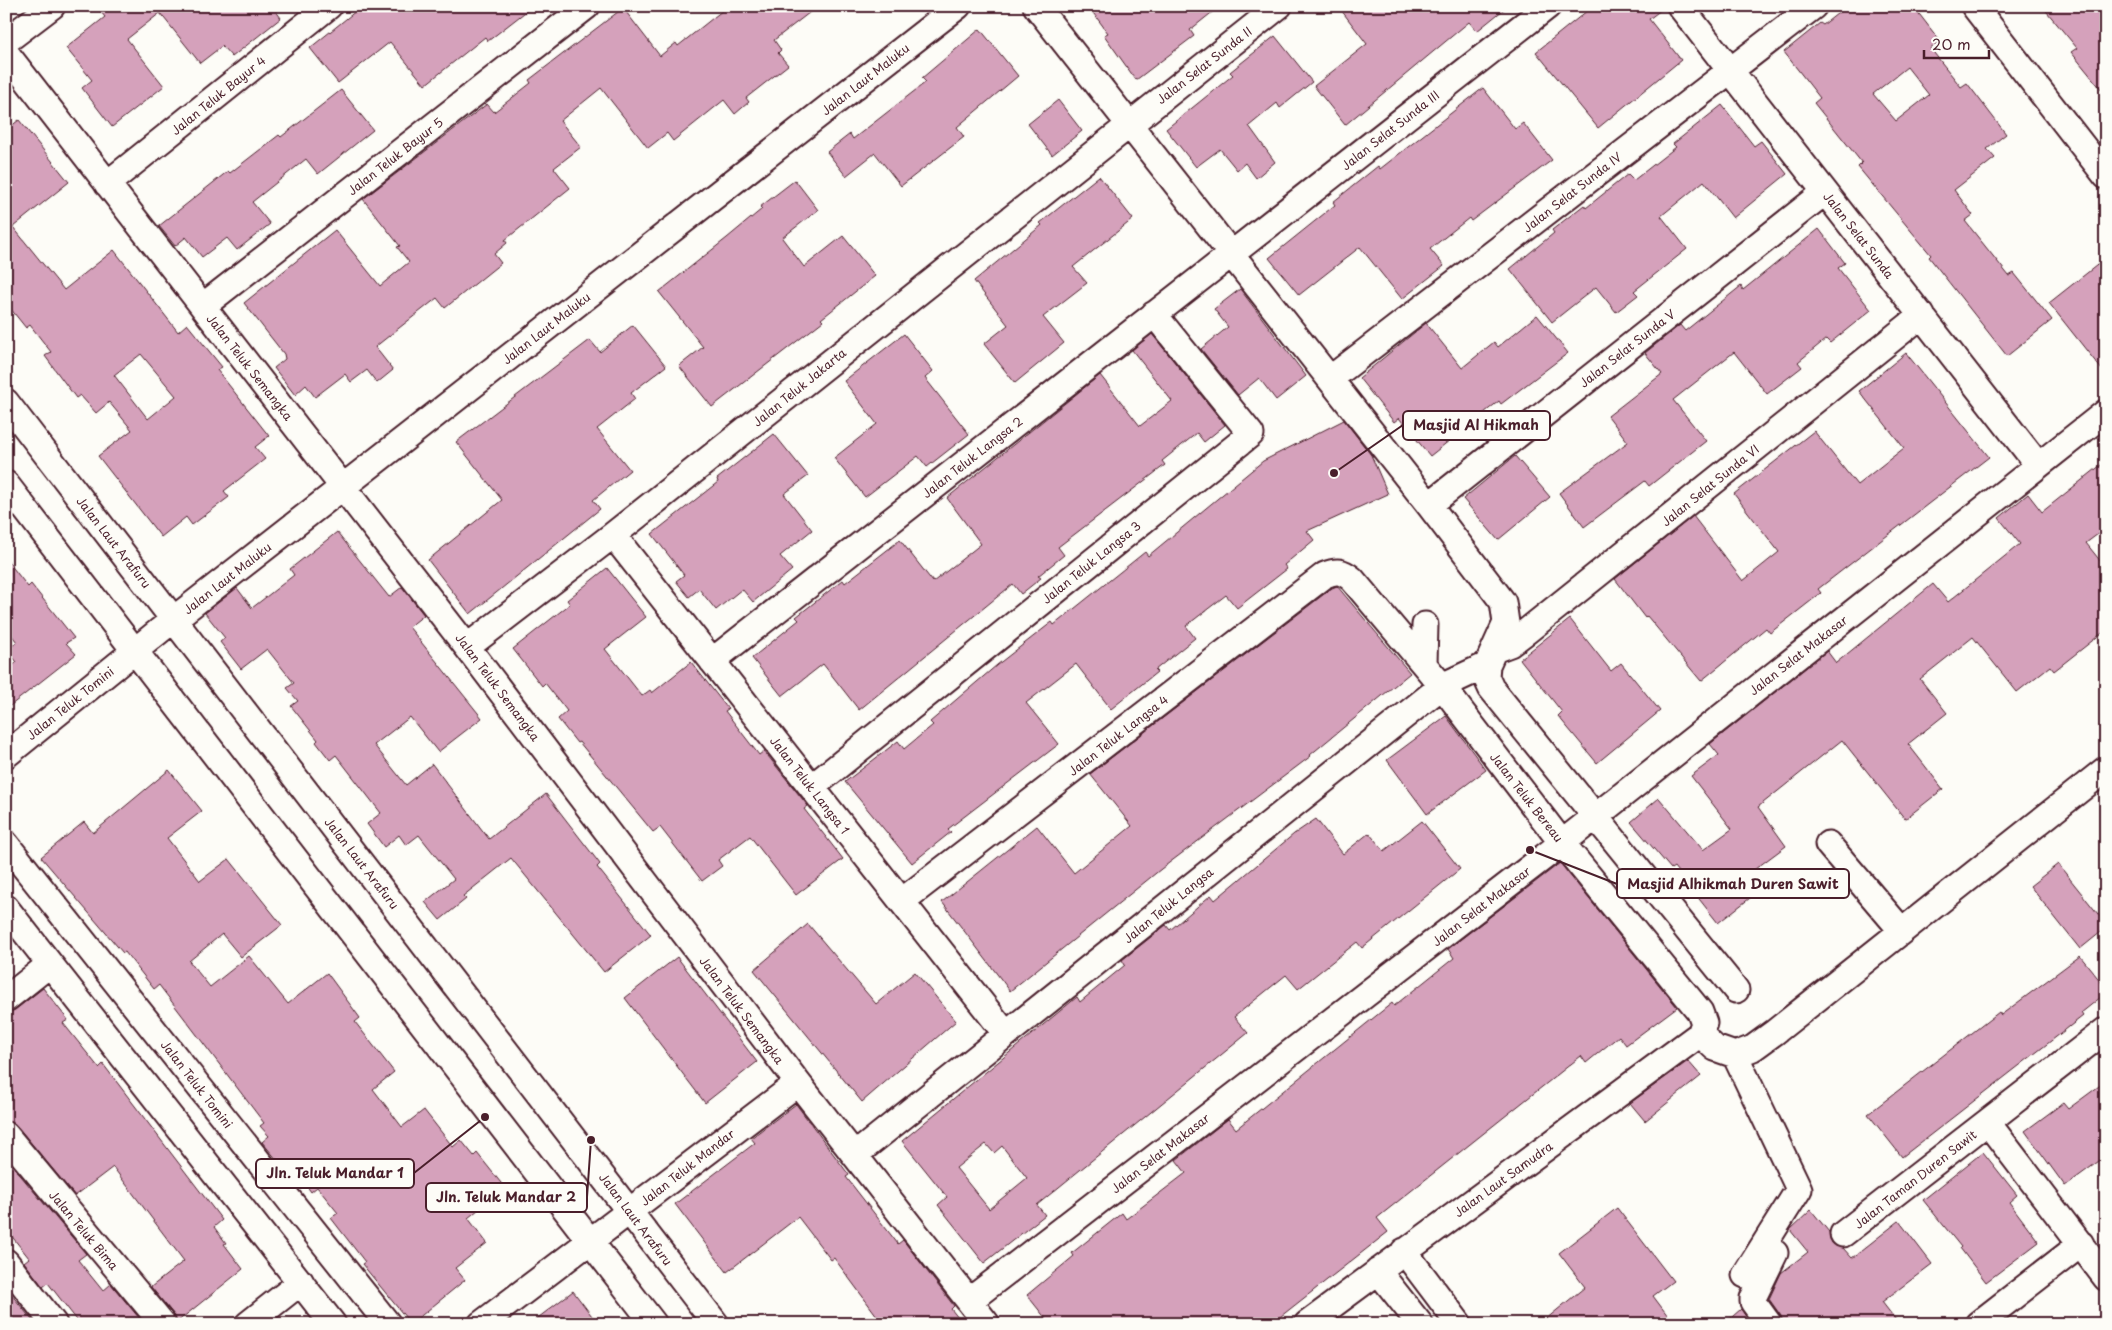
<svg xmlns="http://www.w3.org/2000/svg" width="2112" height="1330" viewBox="0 0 2112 1330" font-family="'Playpen Sans',sans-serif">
<rect width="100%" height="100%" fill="#fdfcf7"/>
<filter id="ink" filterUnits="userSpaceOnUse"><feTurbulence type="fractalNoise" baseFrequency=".02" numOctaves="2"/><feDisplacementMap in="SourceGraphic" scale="10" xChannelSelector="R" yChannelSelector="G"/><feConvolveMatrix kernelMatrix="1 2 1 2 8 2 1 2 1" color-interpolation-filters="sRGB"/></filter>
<g filter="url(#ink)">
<!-- building -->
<path fill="#d5a1bb" stroke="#4a1f2b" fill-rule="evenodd" d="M 96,6 L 272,6 L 281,18 L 232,57 L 222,46 L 200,63 L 160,13 L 127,39 L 164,86 L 112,127 L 82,88 L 92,80 L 66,48 L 105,17 Z
M 362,6 L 533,6 L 488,41 L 485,37 L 425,85 L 390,42 L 338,83 L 310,48 Z
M 728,6 L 818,6 L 774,40 L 781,50 L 778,53 L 788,65 L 746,98 L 749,102 L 735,114 L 724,100 L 673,141 L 667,133 L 648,148 L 601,88 L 560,121 L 581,147 L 554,168 L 570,188 L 505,240 L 507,243 L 494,254 L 501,263 L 445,308 L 437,298 L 375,347 L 393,370 L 377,383 L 367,370 L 351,382 L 345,374 L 315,397 L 306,385 L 295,395 L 274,368 L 285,359 L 284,354 L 244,303 L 335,230 L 380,286 L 409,262 L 397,247 L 400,246 L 363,199 L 487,104 L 494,112 L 531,83 L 529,80 L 623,8 L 660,56 L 676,43 L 678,46 Z
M 1088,6 L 1220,6 L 1190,30 L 1194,36 L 1136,80 L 1104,35 L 1108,33 Z
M 1338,6 L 1508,6 L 1477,31 L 1469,22 L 1345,125 L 1314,86 L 1367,44 Z
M 1593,6 L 1666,6 L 1649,19 L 1681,60 L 1598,128 L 1536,52 Z
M 1847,6 L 1913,6 L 1940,41 L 1930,48 L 1961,87 L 1967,83 L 2006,134 L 1987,149 L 1995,158 L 1954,190 L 1973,215 L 1965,221 L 2009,276 L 2014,273 L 2052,320 L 2007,356 L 1929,257 L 1931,255 L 1858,167 L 1862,163 L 1814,103 L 1820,98 L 1784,52 L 1820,23 L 1823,25 ZM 1907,67 L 1929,95 L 1896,121 L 1873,94 Z
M 2042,6 L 2106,6 L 2106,95 L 2071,52 L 2077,48 Z
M 980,29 L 1018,76 L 957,127 L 964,137 L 901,186 L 875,153 L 846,176 L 827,152 L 850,134 L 853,139 L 926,82 L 922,78 Z
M 1275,36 L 1312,82 L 1280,108 L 1277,103 L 1249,126 L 1275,162 L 1256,178 L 1245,163 L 1237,170 L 1220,149 L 1196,167 L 1166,129 L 1233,75 L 1230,72 Z
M 1483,88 L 1515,129 L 1523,123 L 1552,160 L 1471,221 L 1469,218 L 1430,249 L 1444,266 L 1402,299 L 1360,247 L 1299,295 L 1269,258 L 1335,205 L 1333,202 L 1378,166 L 1380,169 Z
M 341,90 L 373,130 L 318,174 L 306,159 L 252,202 L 270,224 L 237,250 L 227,238 L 202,257 L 186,237 L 175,246 L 159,226 L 228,171 L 230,173 L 279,135 L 281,137 Z
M 1058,100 L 1082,131 L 1052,155 L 1028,124 Z
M 1722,105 L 1754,146 L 1761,141 L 1787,174 L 1733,218 L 1704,181 L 1661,216 L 1687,249 L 1634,291 L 1638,295 L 1616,312 L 1596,287 L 1552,322 L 1510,269 L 1554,233 L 1552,230 L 1584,205 L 1586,208 L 1628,174 L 1634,180 L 1676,147 L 1673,144 Z
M 19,120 L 69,182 L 13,227 L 64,290 L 114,250 L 178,332 L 187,324 L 222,367 L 217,370 L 269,436 L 255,447 L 265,459 L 224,491 L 229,497 L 192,525 L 186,517 L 161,537 L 98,456 L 132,430 L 109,402 L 96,413 L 80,395 L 76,398 L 45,356 L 51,352 L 30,325 L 26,328 L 6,303 L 6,130 ZM 141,354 L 176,396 L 148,419 L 114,375 Z
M 1099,176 L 1133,219 L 1073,267 L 1087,283 L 1043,317 L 1064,343 L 1015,383 L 984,344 L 1008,325 L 974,281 L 1042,225 L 1040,223 Z
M 795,180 L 818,210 L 782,238 L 804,267 L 843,236 L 875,276 L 821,319 L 823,321 L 712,407 L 679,366 L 703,347 L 659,292 L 727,238 L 762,209 L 760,207 Z
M 1819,229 L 1845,263 L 1838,268 L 1871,310 L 1830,343 L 1826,339 L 1798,362 L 1802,367 L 1767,394 L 1734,352 L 1673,400 L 1706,441 L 1649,486 L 1645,481 L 1584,527 L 1559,493 L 1628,442 L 1608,416 L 1662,374 L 1645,353 L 1680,325 L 1685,331 L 1741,286 L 1743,290 Z
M 2106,258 L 2106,375 L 2049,303 Z
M 1240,289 L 1306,376 L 1276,400 L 1259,378 L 1238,395 L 1201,349 L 1228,327 L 1214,309 Z
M 1537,315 L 1568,353 L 1501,404 L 1499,401 L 1430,456 L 1399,418 L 1394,422 L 1359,378 L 1426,323 L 1462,368 L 1494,342 L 1498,347 Z
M 633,325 L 666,366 L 631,393 L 635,399 L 597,429 L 630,470 L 593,500 L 600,509 L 470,614 L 428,560 L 502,500 L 456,442 L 590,340 L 600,352 Z
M 904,334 L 933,371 L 925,378 L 969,434 L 927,467 L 918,456 L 865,497 L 834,458 L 877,424 L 844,381 Z
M 1152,334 L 1225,425 L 1204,442 L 1197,433 L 1162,461 L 1165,465 L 1058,547 L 1064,555 L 1038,576 L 1041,578 L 1021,594 L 1013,584 L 859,710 L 823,664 L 782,696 L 752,658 L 799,620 L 796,617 L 843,580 L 845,583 L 900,540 L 933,582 L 981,544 L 947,498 L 1100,375 L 1140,426 L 1172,401 L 1132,350 Z
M 1906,353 L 1989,457 L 1818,589 L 1821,593 L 1770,633 L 1766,628 L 1701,681 L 1647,616 L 1645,618 L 1615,579 L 1693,516 L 1743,581 L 1779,552 L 1734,494 L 1814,431 L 1857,485 L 1904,448 L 1859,391 Z
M 1344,420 L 1371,455 L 1388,494 L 1307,531 L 1314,540 L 1284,565 L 1287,569 L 1237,608 L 1226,595 L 1186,626 L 1195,638 L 1155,670 L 1157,672 L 1111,709 L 1076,664 L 1026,703 L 1059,744 L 948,829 L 951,832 L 912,863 L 845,782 L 898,741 L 904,749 L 933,725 L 930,722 L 997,665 L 1052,622 L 1054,625 L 1145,552 L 1148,556 L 1263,461 Z
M 774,434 L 808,476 L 784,494 L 812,530 L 780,556 L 792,570 L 753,602 L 742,589 L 716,610 L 699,589 L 689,597 L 676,581 L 684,575 L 652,534 L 718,482 L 717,479 Z
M 1515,456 L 1550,497 L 1498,540 L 1463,499 Z
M 2106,461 L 2106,528 L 2086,543 L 2106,568 L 2106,630 L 2054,671 L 2050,666 L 2017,692 L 1973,637 L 1920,679 L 1947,713 L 1908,744 L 1943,789 L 1905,819 L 1842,740 L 1758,807 L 1786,846 L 1747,875 L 1759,891 L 1718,923 L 1674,867 L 1671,869 L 1631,822 L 1659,798 L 1703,850 L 1732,829 L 1691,776 L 1719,755 L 1710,744 L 1827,651 L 1836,663 L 1933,584 L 1948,602 L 2020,544 L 1999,518 L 2028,494 L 2042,512 Z
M 337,532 L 389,597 L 402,587 L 424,615 L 409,627 L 482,718 L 438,752 L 410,717 L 374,745 L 406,785 L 432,764 L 489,839 L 546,794 L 600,864 L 597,867 L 651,935 L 604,972 L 511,858 L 463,896 L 466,899 L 440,920 L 425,902 L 454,879 L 419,835 L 406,845 L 399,835 L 384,847 L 367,824 L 381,813 L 336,755 L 330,760 L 316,742 L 318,740 L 291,706 L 298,701 L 287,688 L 294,683 L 267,649 L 241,669 L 220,642 L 225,638 L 205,613 L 237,588 L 252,608 L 294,575 L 290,569 Z
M 6,559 L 28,587 L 31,584 L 74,638 L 66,643 L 76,654 L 6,709 L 6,671 L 17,662 L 7,650 L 17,642 L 6,628 Z
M 607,568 L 646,617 L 605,649 L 642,696 L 650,690 L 652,693 L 691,662 L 728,709 L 725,711 L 759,755 L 764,751 L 808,806 L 804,809 L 843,859 L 796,895 L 750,836 L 718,860 L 722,866 L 702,881 L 660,827 L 653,832 L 579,742 L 577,743 L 558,719 L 567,711 L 545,683 L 542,686 L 513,649 L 570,604 L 567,600 Z
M 1337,586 L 1410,673 L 1310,755 L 1311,756 L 1161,869 L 1010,991 L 942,902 L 1037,826 L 1074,873 L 1132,826 L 1090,774 L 1332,588 Z
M 1570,619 L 1611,671 L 1621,663 L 1660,711 L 1597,763 L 1558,716 L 1562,712 L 1520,659 Z
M 1446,716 L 1486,770 L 1427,814 L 1387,760 Z
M 169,770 L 202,811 L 167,838 L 200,881 L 229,859 L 282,925 L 241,957 L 222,934 L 189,961 L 210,987 L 249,956 L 288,1004 L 327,973 L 360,1018 L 355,1022 L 394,1072 L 373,1089 L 402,1127 L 424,1110 L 453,1147 L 461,1140 L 474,1156 L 477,1153 L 505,1188 L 468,1218 L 487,1243 L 455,1268 L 465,1280 L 411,1324 L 362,1264 L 365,1262 L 331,1218 L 338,1213 L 317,1187 L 311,1192 L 304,1182 L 299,1186 L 262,1142 L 269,1136 L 260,1126 L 264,1123 L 159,985 L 154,989 L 125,952 L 123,953 L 41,857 L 84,822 L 93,833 Z
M 1316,819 L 1343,854 L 1369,833 L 1384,851 L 1422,821 L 1460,869 L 1362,948 L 1357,942 L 1298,989 L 1286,975 L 1234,1017 L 1248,1033 L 1037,1205 L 1045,1215 L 984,1263 L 938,1205 L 947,1197 L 902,1141 L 1077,997 L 1080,1002 L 1125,965 L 1122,960 L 1166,925 L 1170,930 L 1211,895 L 1215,900 L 1294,834 ZM 986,1144 L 994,1153 L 1002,1146 L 1027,1178 L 989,1209 L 956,1168 Z
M 1560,863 L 1677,1007 L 1626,1045 L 1619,1036 L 1586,1063 L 1581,1056 L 1377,1218 L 1388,1232 L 1271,1324 L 1050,1324 L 1027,1295 L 1074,1256 L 1072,1253 L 1122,1213 L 1126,1219 L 1186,1173 L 1176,1160 L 1228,1119 L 1236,1129 L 1392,1003 L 1394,1006 L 1454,958 L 1448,949 Z
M 2058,864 L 2106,924 L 2106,928 L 2080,949 L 2030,886 Z
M 808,924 L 876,1004 L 915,972 L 956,1021 L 862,1102 L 754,970 Z
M 2080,956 L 2106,988 L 2106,993 L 2081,1013 L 2083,1016 L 1902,1157 L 1868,1114 L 1999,1012 L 2001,1015 Z
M 677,957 L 757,1062 L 705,1103 L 625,998 Z
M 43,988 L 68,1020 L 63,1023 L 99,1068 L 103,1064 L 222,1220 L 214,1227 L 226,1243 L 224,1244 L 243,1269 L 177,1322 L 174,1315 L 151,1287 L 184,1261 L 113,1167 L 75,1196 L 17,1126 L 6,1121 L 6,1013 L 15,1010 Z
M 1688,1061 L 1701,1076 L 1645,1121 L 1630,1103 Z
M 2106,1081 L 2106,1156 L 2065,1186 L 2025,1131 L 2063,1103 L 2068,1109 Z
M 796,1104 L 849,1175 L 846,1177 L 898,1244 L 903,1240 L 954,1306 L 951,1309 L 963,1324 L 883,1324 L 834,1258 L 831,1260 L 798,1217 L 727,1272 L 675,1204 L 755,1143 L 751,1138 Z
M 1983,1152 L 2017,1195 L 2009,1202 L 2039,1242 L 1986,1282 L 1960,1248 L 1961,1247 L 1923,1200 Z
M 6,1158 L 86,1254 L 78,1260 L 103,1291 L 111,1284 L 144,1324 L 80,1324 L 48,1283 L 43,1287 L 24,1262 L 29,1258 L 6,1229 Z
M 1617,1208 L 1673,1281 L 1653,1296 L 1674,1324 L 1540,1324 L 1585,1287 L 1559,1253 Z
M 1811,1210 L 1829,1232 L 1832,1243 L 1843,1248 L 1852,1258 L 1899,1221 L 1932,1264 L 1882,1302 L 1899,1324 L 1783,1324 L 1781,1316 L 1769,1299 L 1781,1273 L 1808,1252 L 1790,1230 Z
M 6,1288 L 24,1310 L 35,1324 L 6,1324 Z
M 573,1291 L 598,1324 L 530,1324 Z
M 1741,1309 L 1751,1324 L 1724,1324 Z"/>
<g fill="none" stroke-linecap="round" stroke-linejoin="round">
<defs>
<path id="minor" d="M 1036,6 L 1429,505 L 1503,602 L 1506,623 L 1487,665 L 1486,677 L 1491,688 L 1736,990
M 1680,6 L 2038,465
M 1974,6 L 2106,176
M 6,41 L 52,6
M 6,53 L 467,647 L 798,1083 L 987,1324
M 107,184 L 329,6
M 203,306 L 587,6
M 1330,379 L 1814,6
M 6,402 L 716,1324
M 6,484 L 654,1324
M 1429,505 L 1825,192
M 613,535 L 1006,1034
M 467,647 L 613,535 L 1279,6
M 1494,650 L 1510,644 L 1527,631 L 1922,315
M 712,661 L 1548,6
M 1424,664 L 1425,625
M 6,755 L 174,619 L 958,6
M 812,787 L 1251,434 L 1154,314
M 6,844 L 388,1324
M 1828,844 L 1902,931
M 902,901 L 1325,575 C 1337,570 1342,571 1352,579 L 1442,686 L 1562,843 L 1700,1012 L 1704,1023 L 1700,1034 L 1307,1324
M 6,908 L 333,1324
M 6,999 L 50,964
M 1700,1034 L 1715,1048 L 1735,1055 L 1753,1048 L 1775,1032 L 2106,769
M 1735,1055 L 1799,1189 L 1745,1275
M 1988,1123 L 2106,1278
M 6,1135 L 163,1324
M 855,1155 L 1442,686 L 1487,665
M 1843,1234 L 2106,1030
M 1404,1251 L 1459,1324
M 6,1262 L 54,1324
M 1378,1271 L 1420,1324
M 969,1301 L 1562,843 L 2106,412
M 248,1324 L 301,1282
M 481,1324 L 798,1083
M 1769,1324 L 1753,1302 L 1753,1298 L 1775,1253
M 1978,1324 L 2081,1244"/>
</defs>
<!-- minor casing -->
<use href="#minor" stroke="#4a1f2b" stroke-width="29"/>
<!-- minor -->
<use href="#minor" stroke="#fdfcf7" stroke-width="25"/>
</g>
</g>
<g text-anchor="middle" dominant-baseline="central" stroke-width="4" stroke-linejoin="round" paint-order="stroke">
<!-- street labels -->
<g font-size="12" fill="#4a1f2b" stroke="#fdfcf7">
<text transform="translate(1204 65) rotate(-38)">Jalan Selat Sunda II</text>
<text transform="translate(865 79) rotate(-38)">Jalan Laut Maluku</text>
<text transform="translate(218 95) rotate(-39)">Jalan Teluk Bayur 4</text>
<text transform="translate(1390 130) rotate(-38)">Jalan Selat Sunda III</text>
<text transform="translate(395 156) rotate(-38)">Jalan Teluk Bayur 5</text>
<text transform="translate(1572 192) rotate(-38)">Jalan Selat Sunda IV</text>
<text transform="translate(1859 235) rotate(52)">Jalan Selat Sunda</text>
<text transform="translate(546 328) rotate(-38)">Jalan Laut Maluku</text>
<text transform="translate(1627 348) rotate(-38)">Jalan Selat Sunda V</text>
<text transform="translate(250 367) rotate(52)">Jalan Teluk Semangka</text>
<text transform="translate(799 387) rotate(-39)">Jalan Teluk Jakarta</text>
<text transform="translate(972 457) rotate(-38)">Jalan Teluk Langsa 2</text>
<text transform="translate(1710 485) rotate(-39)">Jalan Selat Sunda VI</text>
<text transform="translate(114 542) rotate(52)">Jalan Laut Arafuru</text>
<text transform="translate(1091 562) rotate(-39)">Jalan Teluk Langsa 3</text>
<text transform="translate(227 578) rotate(-38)">Jalan Laut Maluku</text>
<text transform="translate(1798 655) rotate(-38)">Jalan Selat Makasar</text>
<text transform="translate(498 687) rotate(53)">Jalan Teluk Semangka</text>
<text transform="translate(70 703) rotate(-39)">Jalan Teluk Tomini</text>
<text transform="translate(1118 735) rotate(-38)">Jalan Teluk Langsa 4</text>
<text transform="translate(810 785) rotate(52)">Jalan Teluk Langsa 1</text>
<text transform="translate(1527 797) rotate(52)">Jalan Teluk Bereau</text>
<text transform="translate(362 863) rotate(52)">Jalan Laut Arafuru</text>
<text transform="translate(1168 905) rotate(-39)">Jalan Teluk Langsa</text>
<text transform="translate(1481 906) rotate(-38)">Jalan Selat Makasar</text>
<text transform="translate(742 1010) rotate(53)">Jalan Teluk Semangka</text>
<text transform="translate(197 1084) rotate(52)">Jalan Teluk Tomini</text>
<text transform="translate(1160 1153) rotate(-38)">Jalan Selat Makasar</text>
<text transform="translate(687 1167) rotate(-38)">Jalan Teluk Mandar</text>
<text transform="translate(1503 1179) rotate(-36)">Jalan Laut Samudra</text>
<text transform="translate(1915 1179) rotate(-38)">Jalan Taman Duren Sawit</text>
<text transform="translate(636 1219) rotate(53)">Jalan Laut Arafuru</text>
<text transform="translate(84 1230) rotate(50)">Jalan Teluk Bima</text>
</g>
</g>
<!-- callouts -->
<path fill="none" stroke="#4a1f2b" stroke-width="2" d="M1334 473L1403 425M1530 850L1617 884M485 1117L414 1173M591 1140L587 1197"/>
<g fill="#4a1f2b" stroke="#fdfcf7" stroke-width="2">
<circle cx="1334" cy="473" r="5"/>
<circle cx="1530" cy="850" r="5"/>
<circle cx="485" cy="1117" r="5"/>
<circle cx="591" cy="1140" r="5"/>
</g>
<g fill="#fdfcf7" stroke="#4a1f2b" stroke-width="2">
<rect x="1403" y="411" width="147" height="29" rx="5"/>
<rect x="1617" y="869" width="232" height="29" rx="5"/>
<rect x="256" y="1159" width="158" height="29" rx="5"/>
<rect x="426" y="1183" width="161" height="29" rx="5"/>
</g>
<g font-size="14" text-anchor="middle" font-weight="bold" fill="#4a1f2b">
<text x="1476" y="430">Masjid Al Hikmah</text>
<text x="1733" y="889">Masjid Alhikmah Duren Sawit</text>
<text x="335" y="1178">Jln. Teluk Mandar 1</text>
<text x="506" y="1202">Jln. Teluk Mandar 2</text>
</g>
<!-- margin -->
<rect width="2112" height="1330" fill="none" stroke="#fdfcf7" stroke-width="25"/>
<rect x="12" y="12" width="2087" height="1305" fill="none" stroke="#4a1f2b" stroke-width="2" filter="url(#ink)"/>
<!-- scale -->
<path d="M1924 50v8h65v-8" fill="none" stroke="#4a1f2b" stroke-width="2.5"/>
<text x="1932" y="50" font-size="15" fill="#4a1f2b" stroke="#fdfcf7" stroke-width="4" paint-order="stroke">20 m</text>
</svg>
